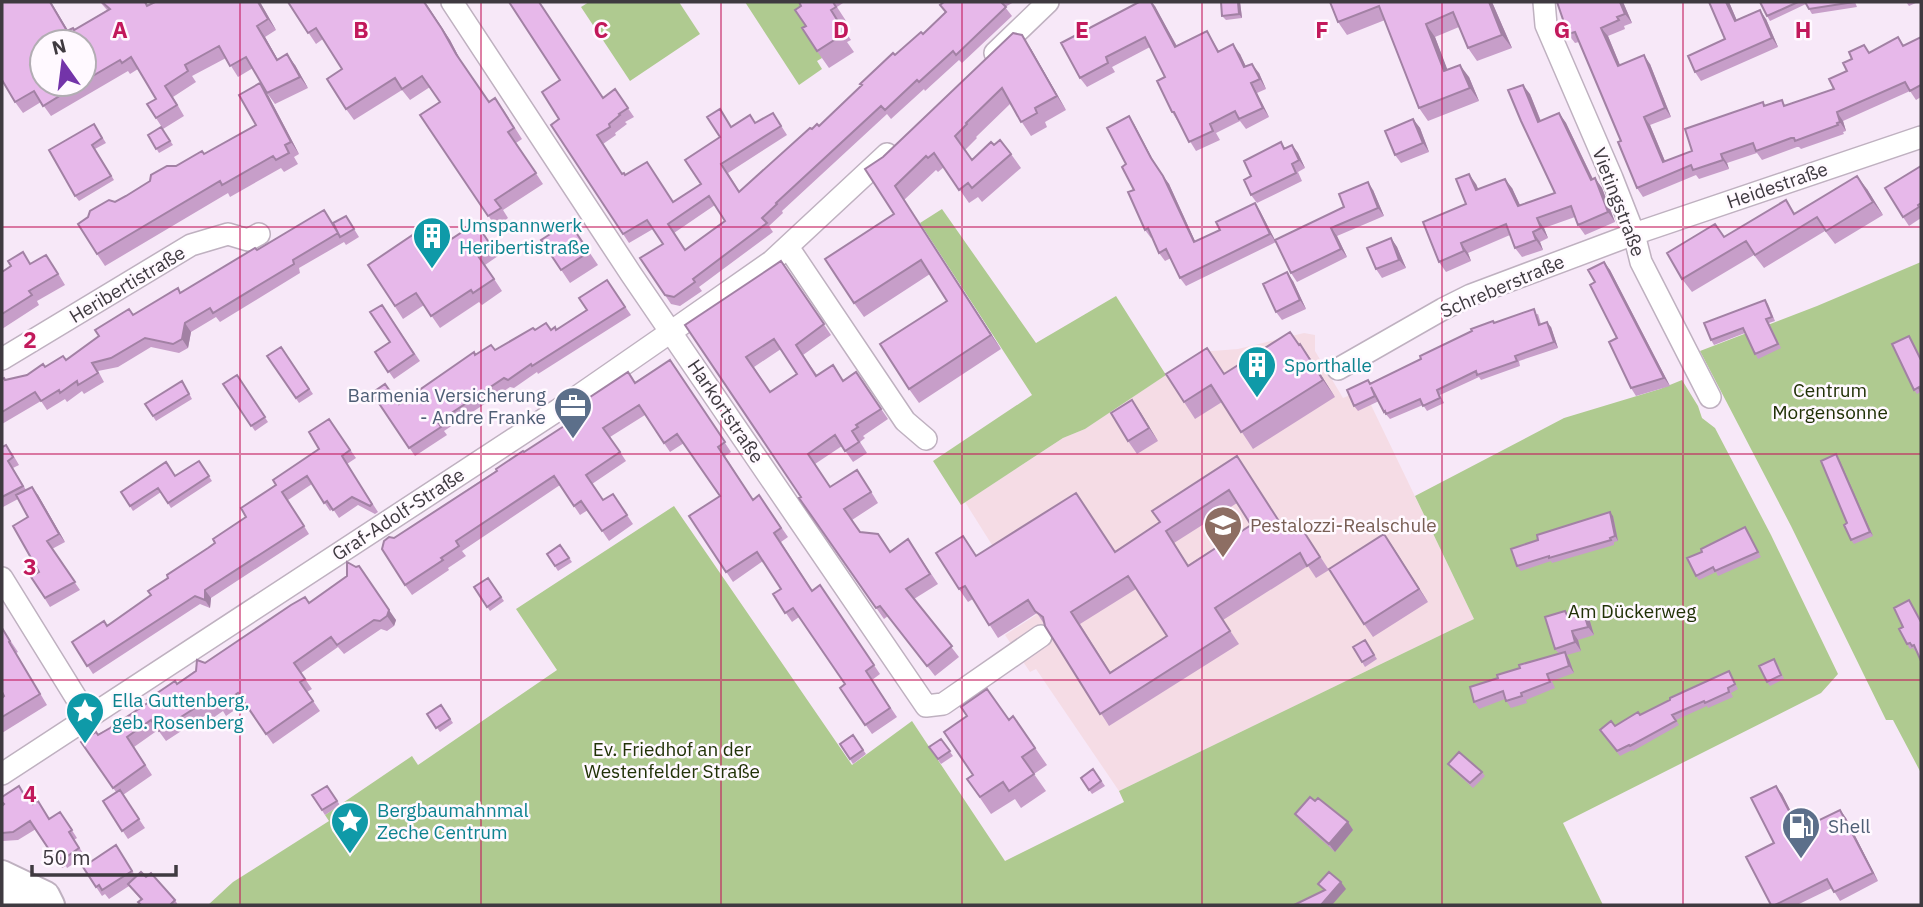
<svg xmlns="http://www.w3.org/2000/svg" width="1923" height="907" viewBox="0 0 1923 907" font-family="'IBM Plex Sans',sans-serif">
<rect width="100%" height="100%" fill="#f7e8f8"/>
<!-- education -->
<path fill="#f5dce5" d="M 1304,333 L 1315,335 L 1315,351 L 1343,398 L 1350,395 L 1371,405 L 1474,619 L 1119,791 L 1036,669 L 1030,672 L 1005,635 L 1036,615 L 965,502 L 1063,438 L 1085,429 L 1200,352 L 1238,349 Z"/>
<!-- green -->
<path fill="#afca90" d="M 589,2 L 679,2 L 700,34 L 630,81 L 581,7 Z
M 745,2 L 807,2 L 822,58 L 817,61 L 822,69 L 799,85 Z
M 942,209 L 1036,343 L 1116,296 L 1166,375 L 1085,429 L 1063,438 L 961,505 L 933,461 L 1032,395 L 920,223 Z
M 1921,262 L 1921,773 L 1893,720 L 1886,720 L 1791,526 L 1700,351 L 1817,306 Z
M 1682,380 L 1698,406 L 1702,418 L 1715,428 L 1771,535 L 1838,674 L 1821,693 L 1563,823 L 1603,905 L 208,905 L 233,882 L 329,821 L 325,815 L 412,756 L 418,765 L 557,670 L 516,609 L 674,506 L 852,765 L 912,721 L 1005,861 L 1124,802 L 1119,791 L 1474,619 L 1415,496 L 1564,418 L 1660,389 Z"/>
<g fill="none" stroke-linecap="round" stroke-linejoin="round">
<defs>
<path id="minor" d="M 452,2 L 631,274 L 926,706 L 943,704 L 1041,636
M 1544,2 L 1546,25 L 1612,178 L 1634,234 L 1641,262 L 1710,397
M 995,53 L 1048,2
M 788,247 L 905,421 L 926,439
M 2,359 L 191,245 L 228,234 L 248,240 L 259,234
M 1338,369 L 1443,309 L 1471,295 L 1634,234 L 1921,137
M 2,578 L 88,717
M 2,774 L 558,410 L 672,331 L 772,261 L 887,154"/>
<path id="tertiary" d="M 2,874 L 46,895 L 51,905
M 2,897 L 21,905"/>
</defs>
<!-- minor casing -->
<use href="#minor" stroke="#bfb1c0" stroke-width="24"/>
<!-- tertiary casing -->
<use href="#tertiary" stroke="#bfb1c0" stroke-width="30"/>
<!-- minor -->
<use href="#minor" stroke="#fff" stroke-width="21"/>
<!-- tertiary -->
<use href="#tertiary" stroke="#fff" stroke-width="26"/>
</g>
<!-- wall -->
<path fill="#c79ec9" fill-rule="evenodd" d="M 100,2 L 146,2 L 148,6 L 260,2 L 276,30 L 265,37 L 278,60 L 295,65 L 308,88 L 275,104 L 267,93 L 253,68 L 238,77 L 226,58 L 192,76 L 196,82 L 173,97 L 184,116 L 163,129 L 156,118 L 156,99 L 138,69 L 130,74 L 128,71 L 51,116 L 41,102 L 23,113 L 15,102 L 68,31 L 74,30 L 107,10 ZM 84,42 L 84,84 L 42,84 Z
M 288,2 L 425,2 L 450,40 L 463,65 L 489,102 L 503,109 L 522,139 L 516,143 L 543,184 L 503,210 L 508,218 L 496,227 L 420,115 L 440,102 L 430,87 L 410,100 L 402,90 L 354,120 L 346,109 L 342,69 L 323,39 L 316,44 Z
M 799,2 L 842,2 L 843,3 L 837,7 L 848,24 L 842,27 L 851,40 L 847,42 L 854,52 L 829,68 L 817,51 L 806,26 L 801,6 Z
M 944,2 L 1014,2 L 1005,7 L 1012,16 L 962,63 L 959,60 L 925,91 L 924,89 L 891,119 L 887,114 L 782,211 L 783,213 L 769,226 L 773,232 L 699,287 L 702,291 L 680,306 L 671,304 L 640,258 L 663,244 L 653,229 L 629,243 L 551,125 L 559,119 L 560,80 L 603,98 L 615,89 L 634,117 L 625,122 L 627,124 L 615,133 L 616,135 L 603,144 L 622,174 L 674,202 L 701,184 L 720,137 L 732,127 L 755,123 L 773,113 L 787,135 L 728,173 L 740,192 L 812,129 L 819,126 L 895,55 L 923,34 L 945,12 L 940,5 ZM 715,205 L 725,221 L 685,250 L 674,233 Z
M 1139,2 L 1152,2 L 1177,46 L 1213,41 L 1219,51 L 1240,54 L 1246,67 L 1259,73 L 1266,89 L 1257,93 L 1269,117 L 1246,129 L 1240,121 L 1216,133 L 1220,140 L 1196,151 L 1172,112 L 1165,77 L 1150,47 L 1112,67 L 1115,72 L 1087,87 L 1080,78 Z
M 1221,2 L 1240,2 L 1242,18 L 1226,20 L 1222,16 Z
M 1330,2 L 1492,2 L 1512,48 L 1477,61 L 1468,48 L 1459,27 L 1435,37 L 1447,70 L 1469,77 L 1479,101 L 1428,121 L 1419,108 L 1385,20 L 1347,35 L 1338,22 Z
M 1557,2 L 1623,2 L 1632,23 L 1624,26 L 1625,29 L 1608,36 L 1620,65 L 1650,64 L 1671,117 L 1650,125 L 1665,161 L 1692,151 L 1765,105 L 1785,106 L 1834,89 L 1847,71 L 1869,53 L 1904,46 L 1921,37 L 1921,97 L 1916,100 L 1910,91 L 1843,121 L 1846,131 L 1843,132 L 1844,134 L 1801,149 L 1799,147 L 1797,147 L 1762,160 L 1757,153 L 1727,163 L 1729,169 L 1699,179 L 1696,175 L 1643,197 L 1637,188 L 1621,141 L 1579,42 L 1575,43 L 1568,34 Z
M 1709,2 L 1729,2 L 1737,21 L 1766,19 L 1778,47 L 1701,81 L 1695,72 L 1725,39 Z
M 1761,2 L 1855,2 L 1857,7 L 1812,14 L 1806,4 L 1770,21 L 1767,16 Z
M 1906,2 L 1918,2 L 1909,6 Z
M 1031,49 L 1066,110 L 1045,122 L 1047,127 L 1031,136 L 1010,104 L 976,137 L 977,138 L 965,150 L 972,160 L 994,145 L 1011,154 L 1021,168 L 982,202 L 978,197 L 969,203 L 944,167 L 938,172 L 936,170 L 904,200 L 1001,349 L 919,403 L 909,389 L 947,301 L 930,274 L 864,317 L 854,303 L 894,214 L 883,157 Z
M 1530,94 L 1541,121 L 1559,113 L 1566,123 L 1593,179 L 1595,178 L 1602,188 L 1615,222 L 1585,235 L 1578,225 L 1575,217 L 1544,228 L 1548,238 L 1540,242 L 1543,250 L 1522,257 L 1515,248 L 1510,235 L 1468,253 L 1471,261 L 1446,272 L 1439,262 L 1476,184 L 1478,189 L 1512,188 L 1520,205 L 1555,193 Z
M 268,95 L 299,154 L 294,157 L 298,164 L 284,172 L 281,168 L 230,197 L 228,193 L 105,266 L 97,254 L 115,202 L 176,166 L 204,154 L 256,125 Z
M 1413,119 L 1420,128 L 1429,152 L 1401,163 L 1395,155 Z
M 94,124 L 106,143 L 95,149 L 114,180 L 79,201 L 75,196 Z
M 1134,124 L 1156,166 L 1169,184 L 1195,241 L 1220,230 L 1255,203 L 1260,211 L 1276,242 L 1186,286 L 1180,278 L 1171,258 L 1165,261 L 1159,253 L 1152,237 L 1151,238 L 1145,230 L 1126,164 Z
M 161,127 L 173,145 L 159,153 L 148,135 Z
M 1281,142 L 1285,148 L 1292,145 L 1298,153 L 1305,168 L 1298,172 L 1302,181 L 1257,203 L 1251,195 L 1251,176 Z
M 1921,166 L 1921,218 L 1909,226 L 1903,217 Z
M 1867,189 L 1883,215 L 1835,244 L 1825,231 L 1764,268 L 1754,255 L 1692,292 L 1682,279 L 1724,237 Z
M 1373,190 L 1384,216 L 1337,236 L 1347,257 L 1297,282 L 1291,273 L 1344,207 Z
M 346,216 L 359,237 L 346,245 L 344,242 L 299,268 L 300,273 L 220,322 L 216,317 L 191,332 L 188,348 L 179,353 L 151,347 L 118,367 L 98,371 L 104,382 L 84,394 L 82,391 L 67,402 L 65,399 L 47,410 L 41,401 L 2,424 L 2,379 L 5,380 L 27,375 L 66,360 L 133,314 L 181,292 L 257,250 L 333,223 Z
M 569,222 L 598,265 L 570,283 L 541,240 Z
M 476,223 L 498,256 L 485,265 L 502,291 L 482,305 L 479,302 L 440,328 L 424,305 L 403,319 L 368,265 L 434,250 Z
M 1391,238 L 1397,247 L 1406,268 L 1382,278 L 1376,269 Z
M 781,261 L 831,335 L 803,355 L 817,375 L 843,380 L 856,372 L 888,419 L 863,436 L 865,438 L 860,442 L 867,453 L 853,462 L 842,446 L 815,464 L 830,487 L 864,480 L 878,503 L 852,520 L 861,532 L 890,551 L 908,539 L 938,584 L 914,599 L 959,657 L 935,676 L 888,616 L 884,619 L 799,498 L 801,497 L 685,325 ZM 781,349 L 797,374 L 770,392 L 754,367 Z
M 1604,262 L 1610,270 L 1670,386 L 1636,396 L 1631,388 L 1617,338 L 1595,282 Z
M 31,264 L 53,265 L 65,285 L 37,301 L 39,305 L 2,329 L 2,272 Z
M 607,280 L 631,315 L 538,374 L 537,372 L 514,388 L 510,387 L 444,431 L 447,435 L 415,456 L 372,393 L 399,404 L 475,355 L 495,350 L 535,330 L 556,330 L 587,310 Z
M 1293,281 L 1306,309 L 1282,320 L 1276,312 Z
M 1765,300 L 1768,304 L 1775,321 L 1769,323 L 1781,348 L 1758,359 L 1745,333 L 1714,345 L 1711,340 Z
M 382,305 L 420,361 L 394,379 L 375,352 L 390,342 Z
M 1538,314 L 1541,324 L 1551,327 L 1558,348 L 1519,361 L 1520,366 L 1481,380 L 1479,377 L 1440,395 L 1444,403 L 1427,411 L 1423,405 L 1390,419 L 1384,412 L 1379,401 L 1358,411 L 1354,406 L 1368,380 L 1371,383 L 1495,323 Z
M 1290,332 L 1312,361 L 1335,397 L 1253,449 L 1222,402 L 1195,419 L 1184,402 L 1225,374 Z
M 1912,340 L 1921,358 L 1921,393 L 1921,392 L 1917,394 L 1914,390 Z
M 281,347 L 313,394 L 299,403 L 267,356 Z
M 670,360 L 731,452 L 725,456 L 753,500 L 759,495 L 788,537 L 781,542 L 812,590 L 820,585 L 880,674 L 872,680 L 897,717 L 872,734 L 840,688 L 845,684 L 799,617 L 792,622 L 773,594 L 781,589 L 763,561 L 733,582 L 689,516 L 720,496 L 684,443 L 670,452 L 645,415 L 610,437 L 626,461 L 592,484 L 603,500 L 613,494 L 633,524 L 609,541 L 588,510 L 580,515 L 560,485 L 462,551 L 466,556 L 448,568 L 449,570 L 412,595 L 405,585 L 394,538 L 524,452 Z
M 237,375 L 268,422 L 255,431 L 223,384 Z
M 185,386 L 192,399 L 156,421 L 145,404 Z
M 1132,400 L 1158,441 L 1137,454 L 1128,441 Z
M 329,419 L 356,458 L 347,464 L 378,512 L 375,514 L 358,505 L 339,518 L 333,509 L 330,511 L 312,484 L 288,500 L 309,534 L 211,598 L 210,608 L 200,604 L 93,674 L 72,642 L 107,626 L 151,595 L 168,578 L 208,548 L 246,517 L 276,485 L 319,449 Z
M 2,447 L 12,453 L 19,465 L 13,468 L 26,490 L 38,495 L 65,542 L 52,549 L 80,590 L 50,607 L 31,577 L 39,572 L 28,517 L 18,499 L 3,507 L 2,504 Z
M 1839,459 L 1873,536 L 1854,544 L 1851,540 L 1847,523 Z
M 199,461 L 212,481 L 171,508 L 161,492 L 133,511 L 121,492 L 175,476 Z
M 1245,469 L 1284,529 L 1297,521 L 1329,570 L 1316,578 L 1308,566 L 1223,620 L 1239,644 L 1109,726 L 1037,613 L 998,638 L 973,599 L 968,602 L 959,589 L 977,556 L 1115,551 ZM 1237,503 L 1251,525 L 1188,565 L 1174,543 ZM 1136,589 L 1167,636 L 1110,672 L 1080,624 Z
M 1613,516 L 1618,541 L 1614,542 L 1614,545 L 1552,563 L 1551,561 L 1521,571 L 1517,566 Z
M 1745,527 L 1761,557 L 1718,576 L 1716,572 L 1699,580 L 1696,576 L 1702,552 Z
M 1384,534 L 1428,602 L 1373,637 L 1364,624 Z
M 560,545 L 572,562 L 558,571 L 547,554 Z
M 347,576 L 396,620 L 394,626 L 387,631 L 381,629 L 344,654 L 338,647 L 301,673 L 312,689 L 307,692 L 320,711 L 273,744 L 245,703 L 226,716 L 223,711 L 213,718 L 209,713 L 166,741 L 158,730 L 134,747 L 152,775 L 123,795 L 145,828 L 128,839 L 103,801 L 116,792 L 81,742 L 110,728 L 177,684 L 205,663 L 309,603 Z
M 488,578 L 504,601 L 490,611 L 474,587 Z
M 1909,600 L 1921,621 L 1921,661 L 1916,650 L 1915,651 L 1913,648 L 1910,649 L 1907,644 L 1903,627 Z
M 1568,614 L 1589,618 L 1594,635 L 1578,640 L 1581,651 L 1567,655 L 1569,659 L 1574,673 L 1552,681 L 1555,688 L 1526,700 L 1527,703 L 1511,708 L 1505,699 L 1479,709 L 1474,702 L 1498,678 L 1520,668 L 1559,654 L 1555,649 Z
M 2,628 L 18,652 L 16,653 L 47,705 L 2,733 L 2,698 L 4,696 Z
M 1365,640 L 1377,659 L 1365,667 L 1353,647 Z
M 1777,663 L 1784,679 L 1770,686 L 1767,682 Z
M 1729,671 L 1738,689 L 1731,693 L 1733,697 L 1708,708 L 1707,706 L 1676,720 L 1679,725 L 1633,751 L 1632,750 L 1620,756 L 1603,735 L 1615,726 L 1640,715 Z
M 441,705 L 453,723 L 440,732 L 427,714 Z
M 1013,716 L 1047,765 L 1034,774 L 1046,791 L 1021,808 L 1015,799 L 991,814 L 967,779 L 973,775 L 1009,720 Z
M 853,735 L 866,754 L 853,764 L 840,744 Z
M 941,739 L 953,756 L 941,764 L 929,747 Z
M 1448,764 L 1482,772 L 1485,776 L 1473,788 L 1452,769 Z
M 1093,769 L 1105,786 L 1092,794 L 1081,778 Z
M 327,786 L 340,805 L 325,815 L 312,795 Z
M 1776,786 L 1782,794 L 1800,830 L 1840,810 L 1846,818 L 1878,881 L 1840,901 L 1832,888 L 1797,905 L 1771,905 Z
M 26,798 L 34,803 L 49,819 L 60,812 L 77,838 L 74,840 L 85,856 L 67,868 L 66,866 L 62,868 L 36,829 L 18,840 L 3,841 L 2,839 L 2,825 L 4,804 Z
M 1315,801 L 1348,822 L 1353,830 L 1335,852 L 1300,821 L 1295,814 Z
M 116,845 L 136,877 L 146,877 L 175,900 L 178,905 L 140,905 L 141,900 L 129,886 L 109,899 L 105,894 L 102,896 L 83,867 Z"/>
<!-- shaded-wall -->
<path fill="#a281a4" d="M 50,2 L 51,2 L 75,42 L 67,31 Z
M 258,2 L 260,2 L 276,30 L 268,19 Z
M 425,2 L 450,40 L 463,65 L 456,54 Z
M 1151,2 L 1155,6 L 1182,56 L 1175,47 Z
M 1238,2 L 1240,2 L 1242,18 L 1239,14 Z
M 1489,2 L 1492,2 L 1512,48 L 1502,35 Z
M 1620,2 L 1623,2 L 1632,23 L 1625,14 Z
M 1726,2 L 1729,2 L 1741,30 L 1735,21 Z
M 1760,10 L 1766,19 L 1778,47 L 1772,38 Z
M 1426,24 L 1435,37 L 1453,84 L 1444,71 Z
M 257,26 L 265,37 L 284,71 L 277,60 Z
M 1601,28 L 1608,36 L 1624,75 L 1618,66 Z
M 1022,35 L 1031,49 L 1066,110 L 1057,96 Z
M 1233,44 L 1240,54 L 1251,77 L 1244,67 Z
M 287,54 L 295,65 L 308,88 L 300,77 Z
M 1644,55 L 1650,64 L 1671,117 L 1665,108 Z
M 1252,64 L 1259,73 L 1266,89 L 1260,79 Z
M 1460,65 L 1469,77 L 1479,101 L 1470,88 Z
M 260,83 L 268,95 L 299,154 L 291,142 Z
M 1251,83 L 1257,93 L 1269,117 L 1263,108 Z
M 1523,85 L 1530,94 L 1545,132 L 1538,122 Z
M 1837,112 L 1843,121 L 1846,131 L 1840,122 Z
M 1559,113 L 1566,123 L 1598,190 L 1591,180 Z
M 1129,116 L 1134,124 L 1156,166 L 1151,158 Z
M 1644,117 L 1650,125 L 1669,171 L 1663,162 Z
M 1413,119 L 1420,128 L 1429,152 L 1423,143 Z
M 1292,145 L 1298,153 L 1305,168 L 1299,160 Z
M 1721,154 L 1727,163 L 1729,169 L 1723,160 Z
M 1469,174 L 1476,184 L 1483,200 L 1476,190 Z
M 1163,176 L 1169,184 L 1199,250 L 1194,242 Z
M 1857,176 L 1867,189 L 1883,215 L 1873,202 Z
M 1595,178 L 1602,188 L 1615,222 L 1608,212 Z
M 1505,179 L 1512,188 L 1525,216 L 1518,206 Z
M 1368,182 L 1373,190 L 1384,216 L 1378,208 Z
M 895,186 L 904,200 L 1001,349 L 991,335 Z
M 1255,203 L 1260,211 L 1276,242 L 1270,234 Z
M 1537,218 L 1544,228 L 1548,238 L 1541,228 Z
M 1331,228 L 1337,236 L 1347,257 L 1341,249 Z
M 1533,232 L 1540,242 L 1543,250 L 1536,240 Z
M 1391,238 L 1397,247 L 1406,268 L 1399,260 Z
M 1461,243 L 1468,253 L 1471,261 L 1464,251 Z
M 1604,262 L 1610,270 L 1670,386 L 1664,378 Z
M 1287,272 L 1293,281 L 1306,309 L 1300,300 Z
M 1547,322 L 1551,327 L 1558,348 L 1554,342 Z
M 185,323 L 191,332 L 188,348 L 182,339 Z
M 1300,344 L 1312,361 L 1335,397 L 1323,380 Z
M 1132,400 L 1141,413 L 1158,441 L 1149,428 Z
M 1836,454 L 1839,459 L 1873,536 L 1870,532 Z
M 32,487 L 38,495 L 65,542 L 59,534 Z
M 1610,512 L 1613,516 L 1618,541 L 1615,536 Z
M 1384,534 L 1393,547 L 1428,602 L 1419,589 Z
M 359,566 L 396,620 L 394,626 L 387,616 Z
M 205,590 L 211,598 L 210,608 L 205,600 Z
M 1583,610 L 1589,618 L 1594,635 L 1588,627 Z
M 1572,631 L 1578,640 L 1581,651 L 1575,642 Z
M 1565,652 L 1569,659 L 1574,673 L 1569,666 Z
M 1776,786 L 1782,794 L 1805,839 L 1799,830 Z
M 1840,810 L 1846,818 L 1878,881 L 1873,873 Z
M 1348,822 L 1353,830 L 1335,852 L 1329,844 Z
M 1341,882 L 1346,889 L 1332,905 L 1321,905 Z"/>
<!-- building -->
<path fill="#e7b8ea" stroke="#a281a4" stroke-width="2" fill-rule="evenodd" d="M 2,2 L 50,2 L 67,31 L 73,28 L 74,30 L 110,9 L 102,2 L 145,2 L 147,6 L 155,2 L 258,2 L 268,19 L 257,26 L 277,60 L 287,54 L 300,77 L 267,93 L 246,57 L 230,66 L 219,46 L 185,65 L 188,71 L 165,86 L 177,105 L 156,118 L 147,104 L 156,99 L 131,57 L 122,63 L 120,60 L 84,81 L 84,42 L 42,42 L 42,84 L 79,84 L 43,106 L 34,91 L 15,102 L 2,80 Z
M 288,2 L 424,2 L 442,29 L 456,54 L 489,102 L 495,98 L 514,128 L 508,132 L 536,173 L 495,200 L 501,208 L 488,216 L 420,115 L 440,102 L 422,76 L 402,89 L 395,78 L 346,109 L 327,79 L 342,69 L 316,28 L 308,33 Z
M 509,2 L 539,2 L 603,98 L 615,89 L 628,108 L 619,114 L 620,115 L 609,124 L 610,127 L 597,135 L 622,174 L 624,173 L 625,175 L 647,162 L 673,202 L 701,184 L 685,160 L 720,137 L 707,117 L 720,109 L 731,127 L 750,115 L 755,123 L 773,113 L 781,126 L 721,164 L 739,192 L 810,128 L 812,129 L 817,124 L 819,126 L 862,85 L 860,84 L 893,53 L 895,55 L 921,32 L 923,34 L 946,12 L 940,5 L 944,2 L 1001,2 L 1006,7 L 956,55 L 953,51 L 919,82 L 917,80 L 885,110 L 881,106 L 776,203 L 777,204 L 762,218 L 767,223 L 693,279 L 695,282 L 674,297 L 665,295 L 640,258 L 663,244 L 647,220 L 623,234 L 551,125 L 559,119 L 542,92 L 560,80 ZM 709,196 L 725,221 L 685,250 L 668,224 Z
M 799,2 L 833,2 L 836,7 L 831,10 L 839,23 L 836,25 L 842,35 L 817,51 L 802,28 L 806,26 L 795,10 L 801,6 Z
M 1139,2 L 1151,2 L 1175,47 L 1207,31 L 1218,52 L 1233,44 L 1244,67 L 1252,64 L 1260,79 L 1251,83 L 1263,108 L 1239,119 L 1235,111 L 1210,124 L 1213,131 L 1189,142 L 1174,112 L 1172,112 L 1157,81 L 1165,77 L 1145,37 L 1106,57 L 1108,63 L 1080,78 L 1061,43 Z
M 1221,2 L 1238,2 L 1239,14 L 1222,16 Z
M 1330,2 L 1489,2 L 1502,35 L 1468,48 L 1453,12 L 1426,24 L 1444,71 L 1460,65 L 1470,88 L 1419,108 L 1379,6 L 1338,22 Z
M 1557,2 L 1620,2 L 1625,14 L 1617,17 L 1619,20 L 1601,28 L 1618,66 L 1644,55 L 1665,108 L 1644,117 L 1663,162 L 1692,151 L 1685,129 L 1763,102 L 1764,106 L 1782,100 L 1784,106 L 1834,89 L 1829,79 L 1847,71 L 1843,63 L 1852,59 L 1849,52 L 1864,45 L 1869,53 L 1898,37 L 1903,46 L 1921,37 L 1921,85 L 1910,91 L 1905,82 L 1837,112 L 1840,122 L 1837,123 L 1838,125 L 1795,141 L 1794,138 L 1791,138 L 1756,151 L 1753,143 L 1721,154 L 1723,160 L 1693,170 L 1691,165 L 1637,188 L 1618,142 L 1621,141 L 1575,32 L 1568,34 Z
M 1709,2 L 1726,2 L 1735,21 L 1760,10 L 1772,38 L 1695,72 L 1688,56 L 1725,39 Z
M 1760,2 L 1798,2 L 1767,16 Z
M 1805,2 L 1854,2 L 1809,9 Z
M 1013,33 L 1022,35 L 1057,96 L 1035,108 L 1037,113 L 1021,122 L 1002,88 L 966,123 L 967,124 L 955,136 L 972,160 L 991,142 L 994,145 L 1000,140 L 1011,154 L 972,188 L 968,183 L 959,190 L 934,153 L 928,158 L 926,156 L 895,186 L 991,335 L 909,389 L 880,344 L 947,301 L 921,260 L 854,303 L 825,259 L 894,214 L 865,169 L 883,157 Z
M 260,83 L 291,142 L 285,145 L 289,153 L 276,160 L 273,156 L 222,185 L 220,181 L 97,254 L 78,224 L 88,217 L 90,211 L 109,200 L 115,202 L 126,196 L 150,181 L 151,175 L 167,166 L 176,166 L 202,151 L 204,154 L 256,125 L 239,95 Z
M 1523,85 L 1538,122 L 1559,113 L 1591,180 L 1595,178 L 1608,212 L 1578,225 L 1571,206 L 1537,218 L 1541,228 L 1533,232 L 1536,240 L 1515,248 L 1506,224 L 1461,243 L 1464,251 L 1439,262 L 1423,222 L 1466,204 L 1456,179 L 1469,174 L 1476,190 L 1505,179 L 1518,206 L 1555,193 L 1521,121 L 1508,90 Z
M 1129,116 L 1151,158 L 1163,176 L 1194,242 L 1220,230 L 1216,222 L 1255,203 L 1270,234 L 1180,278 L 1166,249 L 1159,253 L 1148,228 L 1145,230 L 1128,192 L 1134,190 L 1122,167 L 1126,164 L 1107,128 Z
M 1413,119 L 1423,143 L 1395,155 L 1385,131 Z
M 94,124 L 102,138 L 92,145 L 111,176 L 75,196 L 49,150 Z
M 161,127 L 170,141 L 156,149 L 148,135 Z
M 1281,142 L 1284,149 L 1292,145 L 1299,160 L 1292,164 L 1296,173 L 1251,195 L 1244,180 L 1251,176 L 1244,161 Z
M 1921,166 L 1921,203 L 1918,205 L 1919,207 L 1903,217 L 1885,188 Z
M 1857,176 L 1873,202 L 1826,231 L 1817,217 L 1755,255 L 1746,241 L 1682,279 L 1667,253 L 1715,224 L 1724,237 L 1786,200 L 1794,214 Z
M 1368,182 L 1378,208 L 1331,228 L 1341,249 L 1291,273 L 1275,240 L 1344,207 L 1339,194 Z
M 324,210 L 338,233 L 293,260 L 294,264 L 213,313 L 210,308 L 185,323 L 182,339 L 173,344 L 145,338 L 111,358 L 92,363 L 98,373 L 78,385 L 77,381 L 60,393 L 59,390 L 41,401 L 35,392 L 2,412 L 2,379 L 4,378 L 5,380 L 27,375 L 43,364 L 45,367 L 63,356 L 66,360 L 99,336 L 95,330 L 129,309 L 133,315 L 178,288 L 180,293 L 255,248 L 257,250 Z
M 346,216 L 354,229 L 340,237 L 333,223 Z
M 569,222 L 589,252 L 561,270 L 541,240 Z
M 476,223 L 490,244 L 476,253 L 494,279 L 473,293 L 471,290 L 431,316 L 416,293 L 395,306 L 368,265 L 420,230 L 433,251 Z
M 1391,238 L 1399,260 L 1376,269 L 1367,248 Z
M 23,252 L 30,264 L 46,255 L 58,274 L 29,291 L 32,295 L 2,314 L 2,272 L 11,266 L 8,261 Z
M 781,261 L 824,324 L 796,345 L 816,376 L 833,365 L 843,381 L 856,372 L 881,409 L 856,425 L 858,427 L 852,431 L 859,442 L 845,451 L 835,435 L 808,454 L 830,487 L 857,470 L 871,492 L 844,509 L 860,532 L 878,534 L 890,552 L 908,539 L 930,574 L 906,589 L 952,646 L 927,666 L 880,606 L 876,608 L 799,498 L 801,497 L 685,325 ZM 774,339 L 797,374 L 770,392 L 746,357 Z
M 1604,262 L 1664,378 L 1631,388 L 1609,342 L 1617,338 L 1590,285 L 1595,282 L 1588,270 Z
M 1287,272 L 1300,300 L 1276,312 L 1263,284 Z
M 607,280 L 625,307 L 532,366 L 531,364 L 508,380 L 504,378 L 438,422 L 441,427 L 409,448 L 372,393 L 385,384 L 399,404 L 474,352 L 475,355 L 491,345 L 495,350 L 533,328 L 535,330 L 546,323 L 551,330 L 555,327 L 556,330 L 587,310 L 579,298 Z
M 1765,300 L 1772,317 L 1766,319 L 1778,344 L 1755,354 L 1743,328 L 1711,340 L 1704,323 Z
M 382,305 L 414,354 L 388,372 L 375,352 L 390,342 L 370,312 Z
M 1534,309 L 1539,325 L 1547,322 L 1554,342 L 1515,356 L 1517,361 L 1477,375 L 1476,371 L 1437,390 L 1440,398 L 1423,406 L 1420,399 L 1386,414 L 1385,411 L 1384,412 L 1371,387 L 1375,396 L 1354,406 L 1347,390 L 1368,380 L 1370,384 L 1421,359 L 1420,356 L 1472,331 L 1471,329 L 1493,321 L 1494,323 Z
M 1290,332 L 1299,345 L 1300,344 L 1323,380 L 1241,432 L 1211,385 L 1184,402 L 1166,374 L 1207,348 L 1224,374 Z
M 1909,336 L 1921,360 L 1921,393 L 1919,387 L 1914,390 L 1892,344 Z
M 281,347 L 309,389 L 296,398 L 267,356 Z
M 670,360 L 725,442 L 718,447 L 753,500 L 759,495 L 781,528 L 774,533 L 812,591 L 820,585 L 874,665 L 866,671 L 890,708 L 865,725 L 840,688 L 845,684 L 793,608 L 785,613 L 773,594 L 781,589 L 757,552 L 726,572 L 689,516 L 720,496 L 677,434 L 664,443 L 639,405 L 603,428 L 620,452 L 586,475 L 603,500 L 613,494 L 627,515 L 602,531 L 581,501 L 574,506 L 554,476 L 456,541 L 459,546 L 441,558 L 443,560 L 405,585 L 382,549 L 384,541 L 389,537 L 394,538 L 497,471 L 496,469 L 523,451 L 524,452 L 578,417 L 572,409 L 628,372 L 635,383 Z
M 237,375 L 265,417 L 251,426 L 223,384 Z
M 182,381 L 189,394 L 153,416 L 145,404 Z
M 1132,400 L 1149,428 L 1128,441 L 1111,413 Z
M 329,419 L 350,450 L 342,456 L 372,504 L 370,506 L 352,497 L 333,510 L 327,501 L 324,503 L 307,476 L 282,492 L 304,526 L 205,590 L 205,600 L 195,596 L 87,666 L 72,642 L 104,621 L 107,626 L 151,595 L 148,591 L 168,578 L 167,575 L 208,548 L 215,543 L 213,539 L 246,517 L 241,508 L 276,485 L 273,480 L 319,449 L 309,432 Z
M 6,445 L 13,457 L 8,461 L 23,486 L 2,497 L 2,447 Z
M 1836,454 L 1870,532 L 1851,540 L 1844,525 L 1847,523 L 1821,461 Z
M 1237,456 L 1284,529 L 1297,521 L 1320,557 L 1307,566 L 1300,553 L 1215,608 L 1230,631 L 1100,714 L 1045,626 L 1043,617 L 1035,611 L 1028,600 L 989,625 L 965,586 L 959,589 L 936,553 L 963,536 L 976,556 L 1076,493 L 1115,552 L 1160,522 L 1152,511 ZM 1229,490 L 1251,525 L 1188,566 L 1166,531 ZM 1128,576 L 1167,636 L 1110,673 L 1071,612 Z
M 199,461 L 209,476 L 168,503 L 158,488 L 130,506 L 121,492 L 166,462 L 175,476 Z
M 32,487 L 59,534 L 47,541 L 75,582 L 45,598 L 31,577 L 39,572 L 13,526 L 28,517 L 16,495 Z
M 1610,512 L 1615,536 L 1610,538 L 1611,540 L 1549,558 L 1549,556 L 1517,566 L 1511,549 L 1538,540 L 1537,535 Z
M 1745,527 L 1758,552 L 1715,571 L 1713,567 L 1696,576 L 1687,558 L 1702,552 L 1701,549 Z
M 1384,534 L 1419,589 L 1364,624 L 1329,569 Z
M 560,545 L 569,558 L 555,566 L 547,554 Z
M 347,562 L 356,567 L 359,566 L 389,610 L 387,616 L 380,621 L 374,620 L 337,645 L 331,637 L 294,663 L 305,679 L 300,682 L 313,701 L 266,734 L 238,693 L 219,706 L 216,701 L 206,708 L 203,703 L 159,731 L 151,720 L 127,737 L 145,765 L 113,788 L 81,742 L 96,732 L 98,735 L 110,728 L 149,702 L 147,700 L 169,685 L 175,681 L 177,684 L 196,671 L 197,660 L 205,663 L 291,605 L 305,597 L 309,603 L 347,576 Z
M 488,578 L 501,597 L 487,607 L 474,587 Z
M 1909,600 L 1921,622 L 1921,661 L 1914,645 L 1912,646 L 1910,643 L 1907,644 L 1899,629 L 1903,627 L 1894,608 Z
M 1583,610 L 1588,627 L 1572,631 L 1575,642 L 1555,649 L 1545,617 L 1565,611 L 1567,615 Z
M 2,628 L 10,641 L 9,642 L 40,694 L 2,717 L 2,698 L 4,696 L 2,692 Z
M 1365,640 L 1374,655 L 1362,662 L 1353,647 Z
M 1565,652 L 1569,666 L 1547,674 L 1550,682 L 1521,693 L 1522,696 L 1506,701 L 1503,691 L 1474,702 L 1470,687 L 1498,678 L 1497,675 L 1520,668 L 1519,665 Z
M 1774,659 L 1781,675 L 1767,682 L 1759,666 Z
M 1729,671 L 1735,684 L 1728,688 L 1729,692 L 1705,703 L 1704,701 L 1672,715 L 1676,721 L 1630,746 L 1629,745 L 1617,751 L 1600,730 L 1611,721 L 1615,726 L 1638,712 L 1640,715 L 1670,700 L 1670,698 Z
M 987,689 L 1009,720 L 1013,716 L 1035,748 L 1022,757 L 1034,774 L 1009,791 L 1003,782 L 980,797 L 967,779 L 973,775 L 944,732 L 967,716 L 961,707 Z
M 441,705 L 450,719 L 436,728 L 427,714 Z
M 853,735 L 863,750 L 850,759 L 840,744 Z
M 941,739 L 950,751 L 938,759 L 929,747 Z
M 1459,752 L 1482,772 L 1470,783 L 1448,764 Z
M 1093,769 L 1101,781 L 1089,790 L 1081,778 Z
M 19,786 L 26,798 L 29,796 L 33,804 L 38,801 L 49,819 L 60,812 L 72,830 L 69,832 L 79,848 L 62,860 L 61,858 L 56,860 L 30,821 L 13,832 L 2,833 L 2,806 L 4,804 L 2,802 L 2,797 Z
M 327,786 L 337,801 L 322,810 L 312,795 Z
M 1776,786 L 1799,830 L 1840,810 L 1873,873 L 1834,892 L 1827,879 L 1775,905 L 1771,905 L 1746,857 L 1774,843 L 1751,798 Z
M 120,790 L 139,819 L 122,831 L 103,801 Z
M 1310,797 L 1315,801 L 1318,798 L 1348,822 L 1329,844 L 1295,814 Z
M 116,845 L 132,871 L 102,890 L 99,885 L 96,887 L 83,867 Z
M 141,872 L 146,877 L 151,873 L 175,900 L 170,905 L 141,905 L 138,902 L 142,899 L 128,884 Z
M 1329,872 L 1341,882 L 1321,905 L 1294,905 L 1325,890 L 1318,884 Z"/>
<!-- grid -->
<path fill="none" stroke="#c2185b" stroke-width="2" stroke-opacity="0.55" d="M 240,2 L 240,905M 481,2 L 481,905M 721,2 L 721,905M 962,2 L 962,905M 1202,2 L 1202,905M 1442,2 L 1442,905M 1683,2 L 1683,905M 2,227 L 1921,227M 2,454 L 1921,454M 2,680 L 1921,680"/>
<!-- icons -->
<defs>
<symbol id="building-pin" viewBox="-11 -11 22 30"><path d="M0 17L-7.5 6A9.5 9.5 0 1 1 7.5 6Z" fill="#0f9aa8" stroke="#fff9ff"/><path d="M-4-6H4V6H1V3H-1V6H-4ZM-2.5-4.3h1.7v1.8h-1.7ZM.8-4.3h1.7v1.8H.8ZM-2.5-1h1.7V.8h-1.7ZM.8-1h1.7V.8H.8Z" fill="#fff"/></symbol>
<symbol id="office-pin" viewBox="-11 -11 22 30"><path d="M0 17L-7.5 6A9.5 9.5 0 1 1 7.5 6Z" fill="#5c6f8a" stroke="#fff9ff"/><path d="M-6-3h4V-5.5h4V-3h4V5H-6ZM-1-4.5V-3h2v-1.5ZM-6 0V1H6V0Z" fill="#fff"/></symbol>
<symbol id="school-pin" viewBox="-11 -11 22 30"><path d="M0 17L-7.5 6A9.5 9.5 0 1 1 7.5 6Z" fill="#8d6e63" stroke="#fff9ff"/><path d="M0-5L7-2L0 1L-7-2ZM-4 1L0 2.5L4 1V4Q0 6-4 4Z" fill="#fff"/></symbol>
<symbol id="sight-pin" viewBox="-11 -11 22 30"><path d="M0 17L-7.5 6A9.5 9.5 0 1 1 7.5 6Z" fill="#0f9aa8" stroke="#fff9ff"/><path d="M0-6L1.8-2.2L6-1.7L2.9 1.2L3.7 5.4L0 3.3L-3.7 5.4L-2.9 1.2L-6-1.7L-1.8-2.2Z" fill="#fff"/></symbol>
<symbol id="fuel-pin" viewBox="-11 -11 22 30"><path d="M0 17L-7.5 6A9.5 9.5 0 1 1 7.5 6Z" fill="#5c6f8a" stroke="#fff9ff"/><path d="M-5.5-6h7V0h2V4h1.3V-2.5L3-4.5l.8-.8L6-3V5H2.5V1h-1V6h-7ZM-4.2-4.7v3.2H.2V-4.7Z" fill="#fff"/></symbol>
</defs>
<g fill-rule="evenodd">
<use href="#building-pin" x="410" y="214" width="44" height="60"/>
<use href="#building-pin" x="1235" y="343" width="44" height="60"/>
<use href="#office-pin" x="551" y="384" width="44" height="60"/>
<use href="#school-pin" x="1201" y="503" width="44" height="60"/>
<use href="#sight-pin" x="63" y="689" width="44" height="60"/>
<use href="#sight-pin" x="328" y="799" width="44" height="60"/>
<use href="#fuel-pin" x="1779" y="804" width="44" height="60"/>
</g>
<g text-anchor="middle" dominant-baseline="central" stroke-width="5" stroke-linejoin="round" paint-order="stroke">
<!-- street labels -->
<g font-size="19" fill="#3f3a40" stroke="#fff9ff">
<text transform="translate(1777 185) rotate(-19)">Heidestraße</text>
<text transform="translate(1619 202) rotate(69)">Vietingstraße</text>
<text transform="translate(127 284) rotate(-31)">Heribertistraße</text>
<text transform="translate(1502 286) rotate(-23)">Schreberstraße</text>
<text transform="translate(726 411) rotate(56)">Harkortstraße</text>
<text transform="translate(398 514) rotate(-33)">Graf-Adolf-Straße</text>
</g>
<!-- culture labels -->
<g font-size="19" fill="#0d838f" stroke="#fff9ff" text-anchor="start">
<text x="459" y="225">Umspannwerk<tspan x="459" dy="22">Heribertistraße</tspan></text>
<text x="1284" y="365">Sporthalle</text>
<text x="112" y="700">Ella Guttenberg,<tspan x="112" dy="22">geb. Rosenberg</tspan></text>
<text x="377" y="810">Bergbaumahnmal<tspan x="377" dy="22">Zeche Centrum</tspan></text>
</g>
<!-- park labels -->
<g font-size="19" fill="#213207" stroke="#fff9ff">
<text x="1830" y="390">Centrum<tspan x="1830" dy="22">Morgensonne</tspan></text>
<text x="1632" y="611">Am Dückerweg</text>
<text x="672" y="749">Ev. Friedhof an der<tspan x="672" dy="22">Westenfelder Straße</tspan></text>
</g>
<!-- service labels -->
<g font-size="19" fill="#4e5e75" stroke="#fff9ff" text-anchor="end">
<text x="546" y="395">Barmenia Versicherung<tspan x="546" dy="22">- Andre Franke</tspan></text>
<text x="1828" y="826" text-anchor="start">Shell</text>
</g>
<!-- education labels -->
<g font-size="19" fill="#785e54" stroke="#fff9ff" text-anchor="start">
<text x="1250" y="525">Pestalozzi-Realschule</text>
</g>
</g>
<g font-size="23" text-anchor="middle" font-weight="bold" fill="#c2185b" stroke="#fff9ff" stroke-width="5" stroke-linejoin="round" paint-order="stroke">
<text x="120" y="38">A</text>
<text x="361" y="38">B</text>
<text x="601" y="38">C</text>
<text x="841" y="38">D</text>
<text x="1082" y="38">E</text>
<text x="1322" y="38">F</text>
<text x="1562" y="38">G</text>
<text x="1803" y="38">H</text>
<text x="30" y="348">2</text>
<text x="30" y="575">3</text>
<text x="30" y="802">4</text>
</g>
<!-- border -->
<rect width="1923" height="907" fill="none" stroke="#3f3a40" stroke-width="7"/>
<!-- north arrow -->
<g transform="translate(63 63) rotate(346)"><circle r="33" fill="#fff9ff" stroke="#b2adb3" stroke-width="2"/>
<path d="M0-5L12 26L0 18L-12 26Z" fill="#7334a9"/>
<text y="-10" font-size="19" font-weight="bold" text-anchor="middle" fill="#3f3a40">N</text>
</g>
<!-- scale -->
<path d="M32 865v10h144v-10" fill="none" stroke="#3f3a40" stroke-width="3.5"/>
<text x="42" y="865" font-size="21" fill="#3f3a40" stroke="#fff9ff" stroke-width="5" paint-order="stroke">50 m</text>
</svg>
